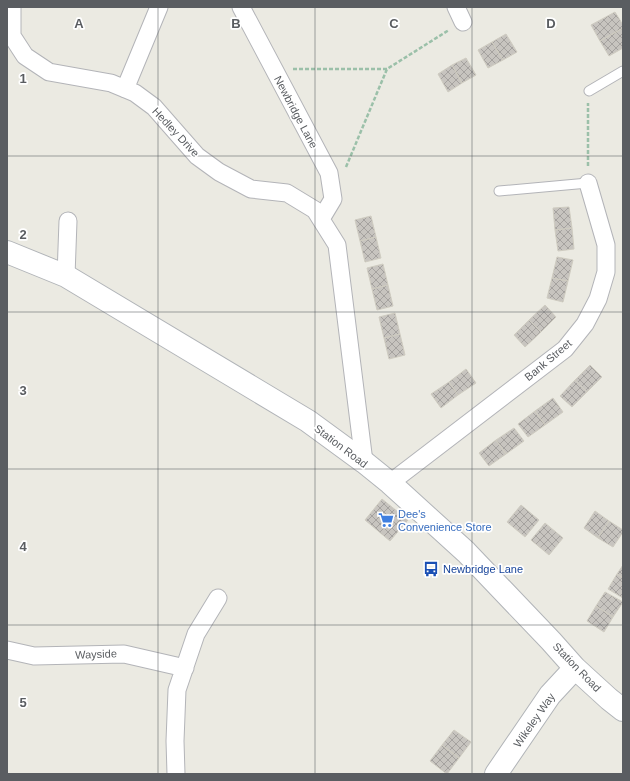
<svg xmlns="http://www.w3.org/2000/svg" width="630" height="781" viewBox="0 0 630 781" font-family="Helvetica,sans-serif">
<defs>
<pattern id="building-cross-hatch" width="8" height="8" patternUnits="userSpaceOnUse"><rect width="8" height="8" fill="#c7c4bf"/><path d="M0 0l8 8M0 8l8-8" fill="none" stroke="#a5a29f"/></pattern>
</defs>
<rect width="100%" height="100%" fill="#ebeae2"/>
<!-- building -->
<path fill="url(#building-cross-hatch)" stroke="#cfccc1" d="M 615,12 L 623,25 L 623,28 L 600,41 L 591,25 Z
M 623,28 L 623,48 L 609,56 L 600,41 Z
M 506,34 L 517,52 L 503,60 L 492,42 Z
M 492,42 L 503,60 L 488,68 L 478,50 Z
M 466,58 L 476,75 L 462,83 L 452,65 Z
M 452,65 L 462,83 L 448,92 L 438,74 Z
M 569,207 L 572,228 L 555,230 L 553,208 Z
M 371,216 L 376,237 L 360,241 L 355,220 Z
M 572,228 L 574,249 L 558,251 L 555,230 Z
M 376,237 L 381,258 L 365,262 L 360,241 Z
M 557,257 L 573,260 L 568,281 L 552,278 Z
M 383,264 L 388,285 L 372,289 L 367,268 Z
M 552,278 L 568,281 L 563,302 L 547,298 Z
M 388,285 L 393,306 L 377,310 L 372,289 Z
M 545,305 L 556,317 L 541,332 L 529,320 Z
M 395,313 L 400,334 L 384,338 L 379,317 Z
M 529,320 L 541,332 L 525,347 L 514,335 Z
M 400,334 L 405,355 L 389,359 L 384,338 Z
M 590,365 L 602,377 L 587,392 L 575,380 Z
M 466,369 L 476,383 L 458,395 L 449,382 Z
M 575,380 L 587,392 L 572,407 L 560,396 Z
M 449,382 L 458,395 L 441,408 L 431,394 Z
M 553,398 L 563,412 L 545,425 L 535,411 Z
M 535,411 L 545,425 L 528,437 L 518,424 Z
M 514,428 L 524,441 L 506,454 L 496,440 Z
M 496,440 L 506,454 L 489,466 L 479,453 Z
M 382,499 L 408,520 L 390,541 L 365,520 Z
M 521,505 L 539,520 L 525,537 L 507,522 Z
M 595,511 L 609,521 L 598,538 L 584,528 Z
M 609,521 L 623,530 L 623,532 L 613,547 L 598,538 Z
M 545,523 L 563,538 L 549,555 L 531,540 Z
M 623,565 L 623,578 L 617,574 Z
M 617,574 L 623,578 L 623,598 L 608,589 Z
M 605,592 L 623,602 L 613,617 L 596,606 Z
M 596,606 L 613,617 L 604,632 L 587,621 Z
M 454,730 L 471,742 L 459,758 L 442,745 Z
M 442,745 L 459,758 L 447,774 L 430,761 Z"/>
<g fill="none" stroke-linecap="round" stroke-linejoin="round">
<defs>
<path id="lane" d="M 589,91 L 623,71
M 499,191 L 588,183"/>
<path id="street" d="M 12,7 L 12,36 L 25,56 L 49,72 L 111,83 L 135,93 L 154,107 L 197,156 L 219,172 L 251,189 L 287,193 L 315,210 L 337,245 L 364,462
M 241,7 L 329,173 L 333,199 L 321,219
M 456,7 L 463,22
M 125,89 L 159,7
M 66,276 L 68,221
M 390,483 L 565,349 L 585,324 L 598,299 L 606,272 L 606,245 L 588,183
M 7,650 L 34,656 L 124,654 L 185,668
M 176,774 L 175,741 L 177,690 L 196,634 L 218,598"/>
<path id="secondary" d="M 7,252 L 66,276 L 308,421 L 364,462 L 390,483 L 466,552 L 551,641 L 575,668 L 609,699 L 623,710
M 496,774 L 550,695 L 575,668"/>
</defs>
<!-- lane casing -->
<use href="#lane" stroke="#b3b4b8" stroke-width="11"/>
<!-- street casing -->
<use href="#street" stroke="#b3b4b8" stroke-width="19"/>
<!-- secondary casing -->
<use href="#secondary" stroke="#b1b4b8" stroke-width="24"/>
<!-- path -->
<path stroke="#9bc0a9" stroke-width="2.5" stroke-dasharray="4 2" stroke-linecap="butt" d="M 293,69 L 387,69
M 588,166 L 588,103
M 346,167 L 387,69 L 449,30"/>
<!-- lane -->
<use href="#lane" stroke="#fff" stroke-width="9"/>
<!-- street -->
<use href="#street" stroke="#fff" stroke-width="17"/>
<!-- secondary -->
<use href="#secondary" stroke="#fff" stroke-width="22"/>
</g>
<!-- grid -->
<path fill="none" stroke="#5a5d61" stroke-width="1" stroke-opacity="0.55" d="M 158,7 L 158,774M 315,7 L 315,774M 472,7 L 472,774M 7,156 L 623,156M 7,312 L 623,312M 7,469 L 623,469M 7,625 L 623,625"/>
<!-- icons -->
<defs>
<symbol id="supermarket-bare" viewBox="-9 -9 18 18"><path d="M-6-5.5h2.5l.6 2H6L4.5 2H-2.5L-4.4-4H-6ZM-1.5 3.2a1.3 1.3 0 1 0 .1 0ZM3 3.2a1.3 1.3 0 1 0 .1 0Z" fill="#3f7fe0" stroke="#fff" stroke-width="2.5" paint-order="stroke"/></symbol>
<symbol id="bus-bare" viewBox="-9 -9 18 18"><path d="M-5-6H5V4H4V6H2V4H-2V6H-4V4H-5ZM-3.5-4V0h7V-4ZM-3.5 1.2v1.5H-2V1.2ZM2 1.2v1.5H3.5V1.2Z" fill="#1a4fb4" stroke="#fff" stroke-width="2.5" paint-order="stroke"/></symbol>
</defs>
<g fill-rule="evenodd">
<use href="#supermarket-bare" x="375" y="509" width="22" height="22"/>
<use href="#bus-bare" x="420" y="558" width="22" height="22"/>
</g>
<g text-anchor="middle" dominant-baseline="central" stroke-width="3.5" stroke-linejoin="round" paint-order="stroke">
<!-- street labels -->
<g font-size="11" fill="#5a5d61" stroke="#fff">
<text transform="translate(296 112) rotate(62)">Newbridge Lane</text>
<text transform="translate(176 132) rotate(47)">Hedley Drive</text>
<text transform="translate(548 360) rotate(-40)">Bank Street</text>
<text transform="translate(341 446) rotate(37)">Station Road</text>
<text transform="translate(96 654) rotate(-2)">Wayside</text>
<text transform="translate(577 667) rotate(46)">Station Road</text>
<text transform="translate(534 720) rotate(-55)">Wikeley Way</text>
</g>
<!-- shop labels -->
<g font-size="11" fill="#366cbe" stroke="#fff" text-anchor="start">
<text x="398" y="514">Dee's<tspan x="398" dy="13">Convenience Store</tspan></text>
</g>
<!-- transit labels -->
<g font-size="11" fill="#164399" stroke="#fff" text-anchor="start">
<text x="443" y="569">Newbridge Lane</text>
</g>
</g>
<g font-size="13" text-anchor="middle" font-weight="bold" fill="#5a5d61" stroke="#fff" stroke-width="3.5" stroke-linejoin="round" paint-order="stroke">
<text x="79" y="28">A</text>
<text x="236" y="28">B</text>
<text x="394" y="28">C</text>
<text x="551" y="28">D</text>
<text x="23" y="83">1</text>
<text x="23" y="239">2</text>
<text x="23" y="395">3</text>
<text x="23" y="551">4</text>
<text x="23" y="707">5</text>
</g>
<!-- border -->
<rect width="630" height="781" fill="none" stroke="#5a5d61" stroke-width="16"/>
</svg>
